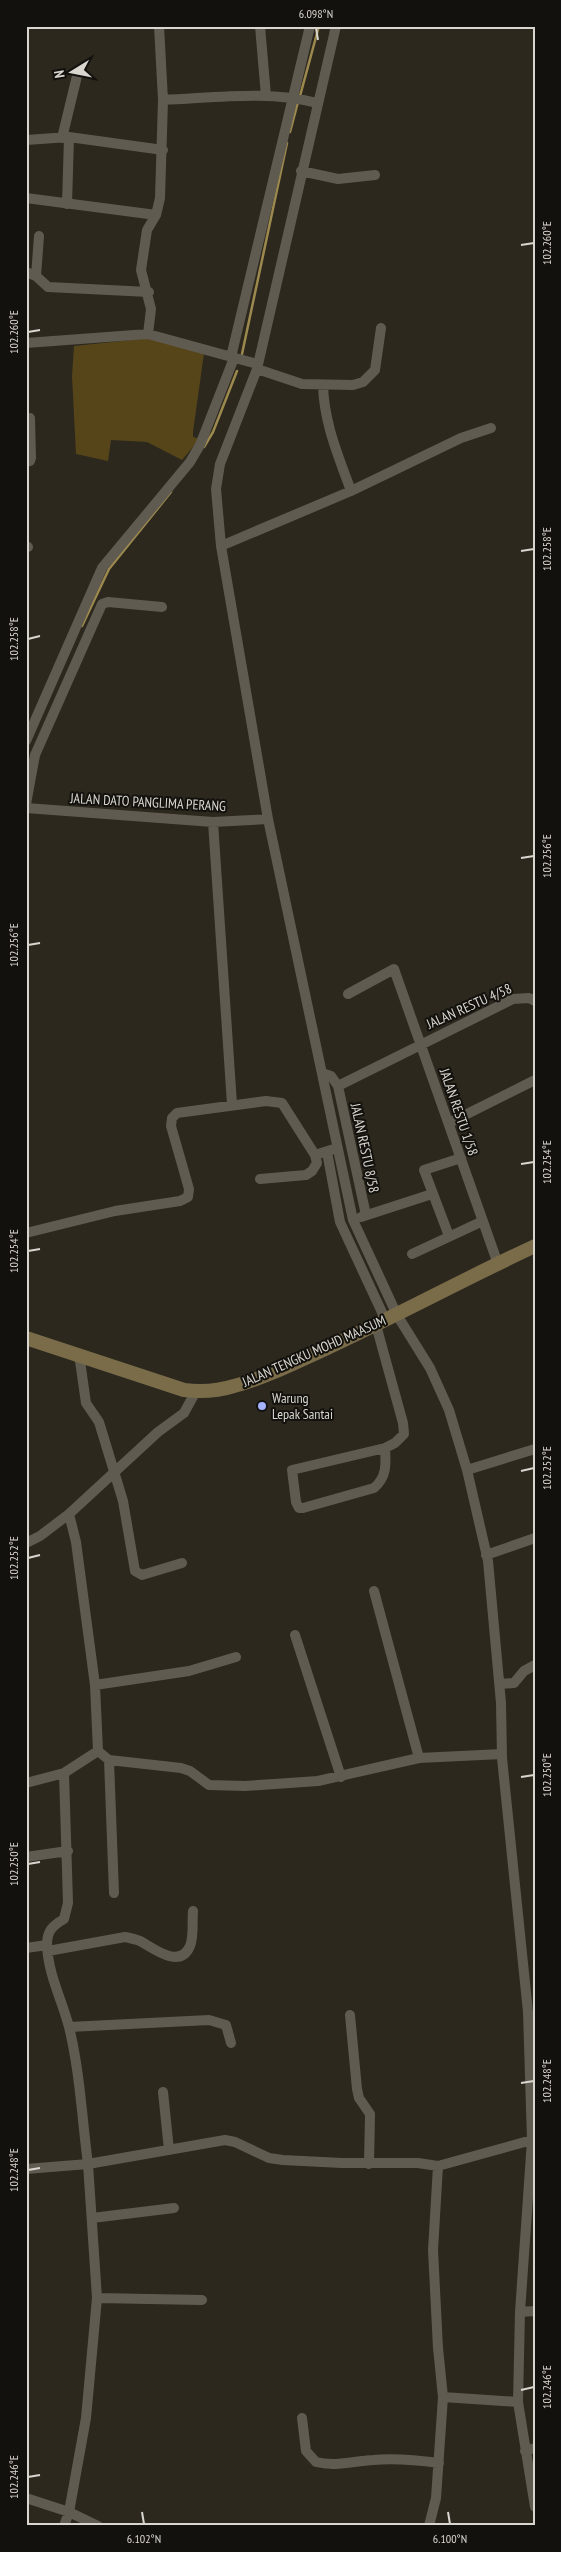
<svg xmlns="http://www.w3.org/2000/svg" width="561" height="2552" viewBox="0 0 561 2552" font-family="'PT Sans Narrow',sans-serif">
<rect width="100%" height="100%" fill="#2c281e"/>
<!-- green -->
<path fill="#564519" d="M 151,338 L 204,353 L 193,432 L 193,437 L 197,438 L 198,441 L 182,460 L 147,442 L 111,440 L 108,461 L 76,454 L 72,376 L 74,346 Z"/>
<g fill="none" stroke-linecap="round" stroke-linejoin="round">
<!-- stream -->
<path stroke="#9c894e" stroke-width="2.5" d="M 300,96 L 319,26
M 290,132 L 298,102
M 242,354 L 287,143
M 204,447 L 213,432 L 237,371
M 82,626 L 109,569 L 171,492"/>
<!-- street -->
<path stroke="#605b51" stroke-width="10" d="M 260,26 L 266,96
M 336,26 L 257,369 L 220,464 L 216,489 L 221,546 L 268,819 L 353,1220 L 397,1315 L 430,1368 L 449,1410 L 467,1470 L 488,1561 L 501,1703 L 502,1758 L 528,2012 L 532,2140 L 520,2312 L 518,2402 L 535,2507
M 163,100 C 214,98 268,90 317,103
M 62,138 L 77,76
M 26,140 L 69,137 L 163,150
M 301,171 L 338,179 L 375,175
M 26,198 L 156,215
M 67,204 L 69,137
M 26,272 L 36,276 L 48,287 L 149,292
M 36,276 L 39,236
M 148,334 L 257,364
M 26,343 L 148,334 L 151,309 L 141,270 L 147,230 L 156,215 L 160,198 L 163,100 L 159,26
M 231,357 L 310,26
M 257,369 L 302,384 L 353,385 L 363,382 L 375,370 L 381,328
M 323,385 C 324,423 338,455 351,491
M 26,462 L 30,461 L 31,458 L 30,418
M 221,546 L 351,491 L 461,438 L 491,428
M 26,547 L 28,547
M 26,741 L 102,568 L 190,462 L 200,445 L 234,358
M 26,804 L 35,755 L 102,604 L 108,602 L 162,607
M 26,808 L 213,822 L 268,819
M 213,822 L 232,1104
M 348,994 L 394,969 L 498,1264
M 322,1073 L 331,1076 L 338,1086 L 366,1215
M 338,1086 L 513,999 L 529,998 L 535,1001
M 449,1123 L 535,1080
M 327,1152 L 340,1222 L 386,1321
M 260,1179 L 306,1175 L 312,1171 L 317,1163 L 315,1155
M 361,1217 L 432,1194
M 26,1233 L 115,1211 L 180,1201 L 188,1197 L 189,1189 L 171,1126 L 172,1118 L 177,1113 L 266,1101 L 282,1103 L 315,1155 L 337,1148
M 449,1236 L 424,1170 L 461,1158
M 412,1254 L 483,1221
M 376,1325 L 403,1423 L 404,1434 L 395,1443 L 385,1448 L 292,1470 L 296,1502 L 299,1508 L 303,1508 L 374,1488 C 387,1477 386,1464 385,1448
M 79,1354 L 86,1403 L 99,1422 L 123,1501 L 135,1571 L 142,1575 L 182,1563
M 467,1470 L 535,1449
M 69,1514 L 76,1542 L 95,1685 L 98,1751 L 64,1773 L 68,1903 L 64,1919 C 52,1926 47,1931 47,1945 C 48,1974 62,2000 69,2027 C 80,2072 82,2119 88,2164 L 225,2140 L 235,2142 L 269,2158 L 283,2160 L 342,2163 L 418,2163 L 438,2166 L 532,2140
M 26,1543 L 40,1536 L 69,1514 L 158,1432 L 184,1413 L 196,1391
M 486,1555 L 535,1538
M 374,1591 L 419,1758
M 295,1635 L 341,1777
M 500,1684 L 514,1683 L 524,1671 L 535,1665
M 95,1685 L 189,1671 L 236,1657
M 98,1751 L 109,1760 L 181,1768 L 190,1771 L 209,1785 L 245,1786 L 318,1781 L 419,1758 L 502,1754
M 109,1760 L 114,1893
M 26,1783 L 64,1773
M 26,1857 L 68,1851
M 26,1948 L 47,1945
M 48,1951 L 125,1937 C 130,1938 135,1939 140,1941 C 153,1948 180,1970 190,1946 C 194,1937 192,1921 193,1911
M 350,2015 L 357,2089 L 359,2098 L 370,2114 L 369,2164
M 69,2027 L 209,2020 L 226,2025 L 231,2043
M 163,2092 L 169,2150
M 26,2169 L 88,2164 L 97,2298 L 86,2418 L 69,2512 L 98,2526
M 92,2218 L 174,2208
M 97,2298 L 202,2300
M 520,2312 L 535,2311
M 443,2397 L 518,2402
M 302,2418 L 306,2451 L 316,2462 C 336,2467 353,2461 373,2460 C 395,2458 417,2460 439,2463
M 525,2451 L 535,2448
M 26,2498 L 69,2512 L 64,2526
M 429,2526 L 436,2498 L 443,2397 L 438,2348 L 433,2250 L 438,2166"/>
<!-- secondary -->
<path stroke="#7a6c49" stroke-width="14" d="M 26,1338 L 184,1390 C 200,1392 218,1391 234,1386 C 265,1378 296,1362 325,1349 C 396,1316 464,1279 535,1246"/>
</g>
<!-- ticks -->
<path fill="none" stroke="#d8d6cf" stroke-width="2" d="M 316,28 L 318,40M 521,245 L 534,243M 28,332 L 40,330M 521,551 L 534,549M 28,639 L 40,636M 521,858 L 534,856M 28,945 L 40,943M 521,1164 L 534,1162M 28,1251 L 40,1249M 521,1471 L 534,1468M 28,1558 L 40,1555M 521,1777 L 534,1775M 28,1864 L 40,1862M 521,2083 L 534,2081M 28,2170 L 40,2168M 521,2390 L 534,2387M 28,2477 L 40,2475M 142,2512 L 144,2524M 448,2512 L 450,2524"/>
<!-- markers -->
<circle fill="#a4b2fc" stroke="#13110d" stroke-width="2" cx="262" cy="1406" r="5"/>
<g text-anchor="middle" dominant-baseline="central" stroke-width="4" stroke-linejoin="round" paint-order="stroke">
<!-- street labels -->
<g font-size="14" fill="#d8d6cf" stroke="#13110d">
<text transform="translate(148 802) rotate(3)">JALAN DATO PANGLIMA PERANG</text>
<text transform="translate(469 1006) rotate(-24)">JALAN RESTU 4/58</text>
<text transform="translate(459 1112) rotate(71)">JALAN RESTU 1/58</text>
<text transform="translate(365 1148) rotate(78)">JALAN RESTU 8/58</text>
<text transform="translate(314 1351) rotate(-24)">JALAN TENGKU MOHD MAASUM</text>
</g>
<!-- poi labels -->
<g font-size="14" fill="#d8d6cf" stroke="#13110d" text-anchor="start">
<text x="272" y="1398">Warung<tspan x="272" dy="16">Lepak Santai</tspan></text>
</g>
</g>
<!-- border -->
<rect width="561" height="2552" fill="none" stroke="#13110d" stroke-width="55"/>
<!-- north arrow -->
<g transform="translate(72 72) rotate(260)" stroke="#13110d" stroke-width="4" paint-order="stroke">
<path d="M0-4L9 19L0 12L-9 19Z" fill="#d8d6cf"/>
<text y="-8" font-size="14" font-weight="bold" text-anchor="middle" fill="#d8d6cf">N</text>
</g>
<rect x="28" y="28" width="506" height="2496" fill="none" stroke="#d8d6cf" stroke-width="2"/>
<g font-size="12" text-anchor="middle" fill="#d8d6cf">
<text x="316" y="18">6.098°N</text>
<text transform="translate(547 243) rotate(-90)" y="4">102.260°E</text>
<text transform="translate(14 332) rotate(-90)" y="4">102.260°E</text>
<text transform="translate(547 549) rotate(-90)" y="4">102.258°E</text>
<text transform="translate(14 639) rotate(-90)" y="4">102.258°E</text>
<text transform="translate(547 856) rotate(-90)" y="4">102.256°E</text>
<text transform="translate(14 945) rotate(-90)" y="4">102.256°E</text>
<text transform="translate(547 1162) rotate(-90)" y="4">102.254°E</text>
<text transform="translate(14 1251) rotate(-90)" y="4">102.254°E</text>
<text transform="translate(547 1468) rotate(-90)" y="4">102.252°E</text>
<text transform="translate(14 1558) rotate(-90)" y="4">102.252°E</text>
<text transform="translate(547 1775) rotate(-90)" y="4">102.250°E</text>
<text transform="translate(14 1864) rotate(-90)" y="4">102.250°E</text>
<text transform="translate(547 2081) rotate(-90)" y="4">102.248°E</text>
<text transform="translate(14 2170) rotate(-90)" y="4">102.248°E</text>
<text transform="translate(547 2387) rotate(-90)" y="4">102.246°E</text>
<text transform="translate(14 2477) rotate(-90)" y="4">102.246°E</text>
<text x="144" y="2543">6.102°N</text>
<text x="450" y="2543">6.100°N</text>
</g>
</svg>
